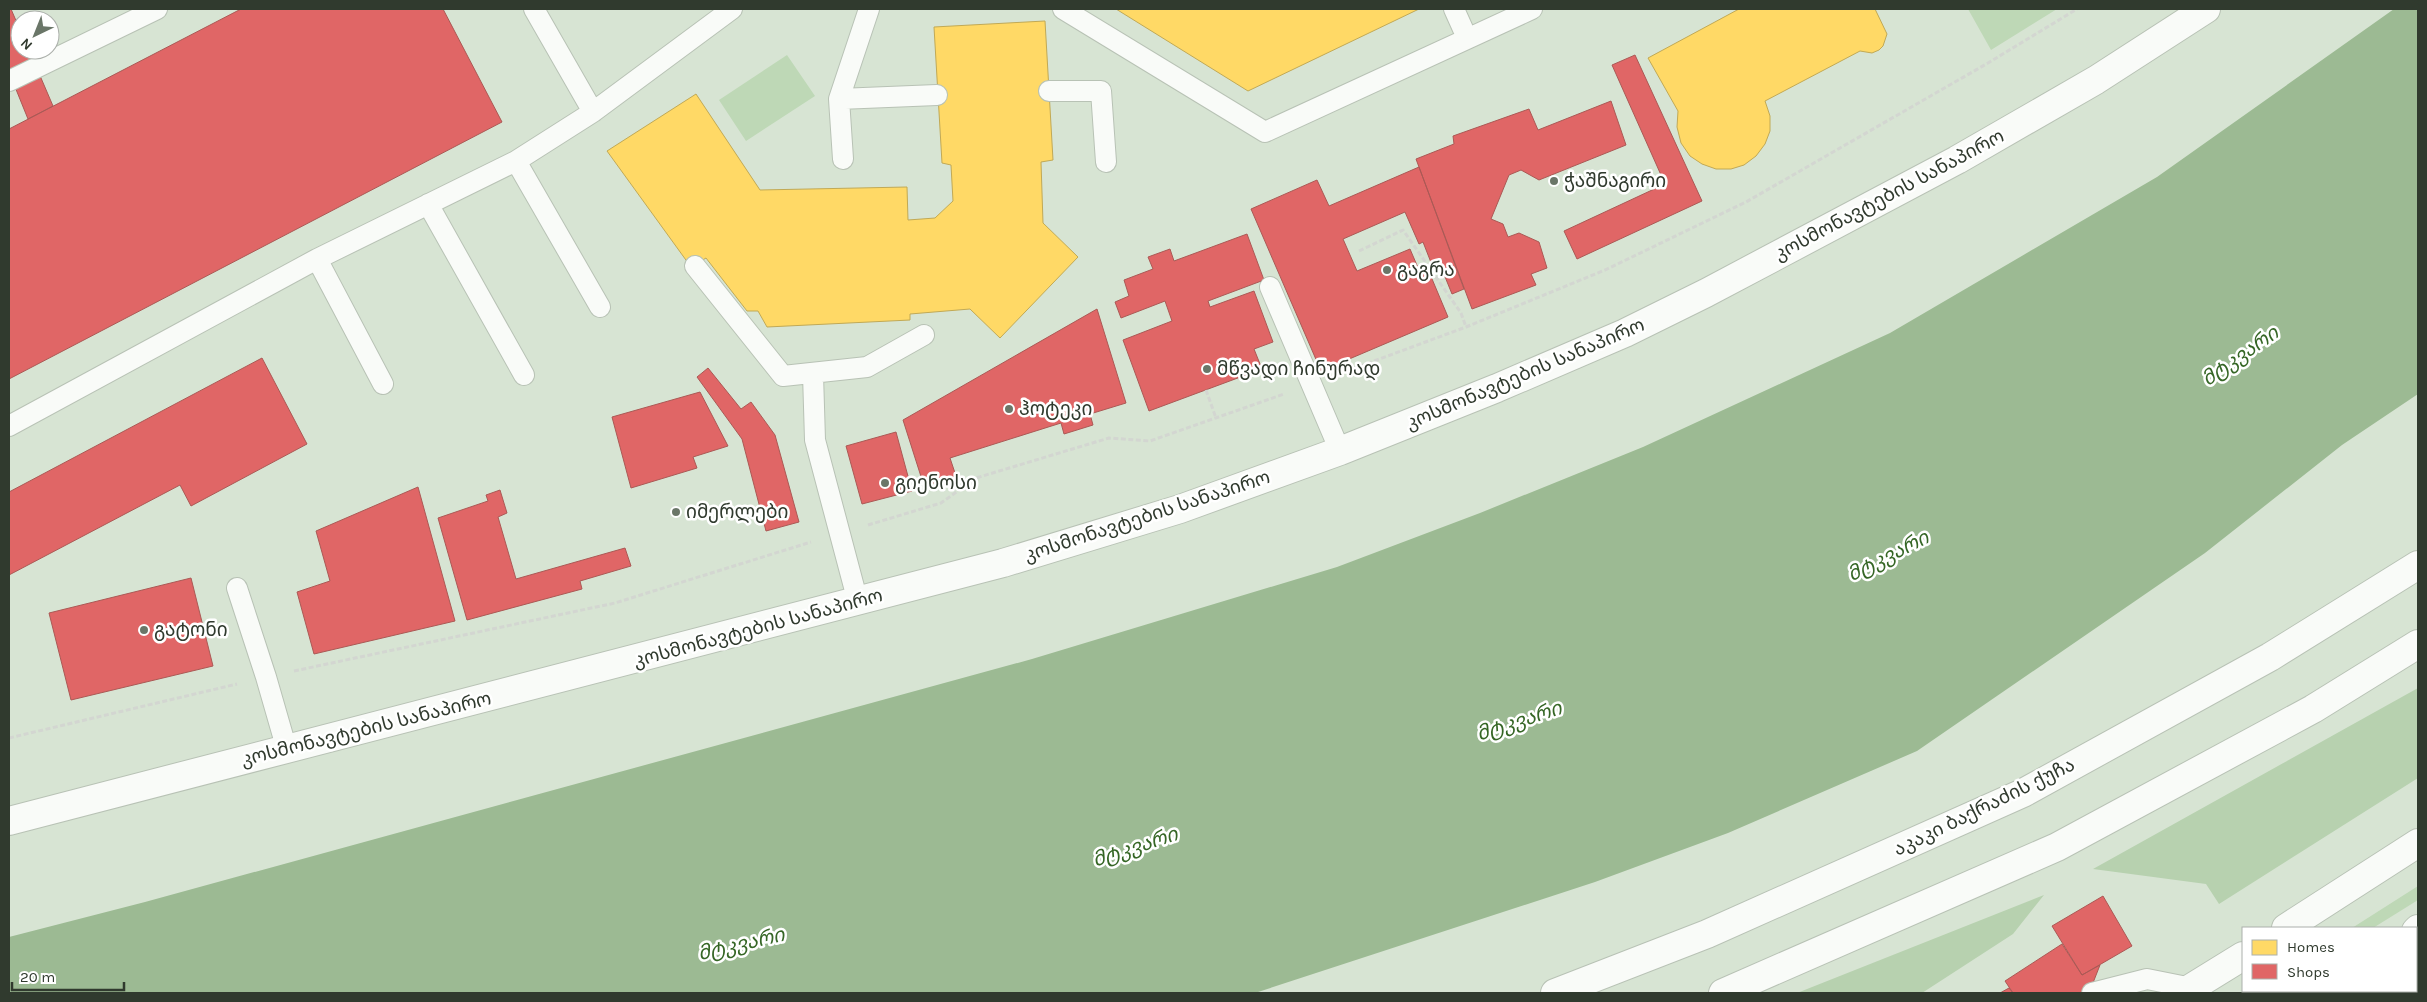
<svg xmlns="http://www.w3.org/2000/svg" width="2427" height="1002" viewBox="0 0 2427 1002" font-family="Karla,'Noto Sans Georgian',sans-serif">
<rect width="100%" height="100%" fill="#d7e4d3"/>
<!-- green -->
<path fill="#bed8b6" d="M 1968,9 L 2057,9 L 1991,50 Z
M 787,55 L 815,96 L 746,141 L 719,100 Z
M 2418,886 L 2418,900 L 2373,928 L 2352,928 Z"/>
<!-- forest -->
<path fill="#b7d1af" d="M 2418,688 L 2418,778 L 2219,904 L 2206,884 L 2093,869 Z
M 2044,895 L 2013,934 L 1922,993 L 1797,993 Z"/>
<!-- water -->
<path fill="#9cba93" d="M 2394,9 L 2418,9 L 2418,394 L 2342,445 L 2205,553 L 1917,751 L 1728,833 L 1595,882 L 1255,993 L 9,993 L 9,937 L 145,902 L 1032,659 L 1337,567 L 1480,513 L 1643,447 L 1890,333 L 2157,177 Z"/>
<!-- homes -->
<path fill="#ffd966" stroke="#c1a955" d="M 1116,9 L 1419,9 L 1248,91 Z
M 1739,9 L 1875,9 L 1887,34 L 1883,46 L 1879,50 L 1872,53 L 1860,51 L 1765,101 L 1770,116 L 1770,131 L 1765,144 L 1756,156 L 1744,165 L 1731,169 L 1716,169 L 1702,164 L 1690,156 L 1681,143 L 1677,127 L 1678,111 L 1648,58 Z
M 1045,21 L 1053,160 L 1041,162 L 1043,223 L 1078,257 L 1000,338 L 970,309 L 910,314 L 910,320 L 767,327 L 758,311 L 747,311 L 706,258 L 691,267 L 607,151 L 696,94 L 760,190 L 907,187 L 908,220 L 935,218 L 953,201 L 951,165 L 942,163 L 934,27 Z"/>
<!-- shops -->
<path fill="#e06666" stroke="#ab5955" d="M 9,9 L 11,9 L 20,30 L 20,50 L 29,50 L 53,106 L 28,119 L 9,72 Z
M 241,9 L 443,9 L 502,122 L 9,379 L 9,129 Z
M 1635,55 L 1702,201 L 1577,259 L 1564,231 L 1665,184 L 1612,65 Z
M 1611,101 L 1626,145 L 1539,180 L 1521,170 L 1509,175 L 1491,219 L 1503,224 L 1508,237 L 1519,233 L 1539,242 L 1547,268 L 1531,274 L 1536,285 L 1472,309 L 1416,159 L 1454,144 L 1453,136 L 1529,109 L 1538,130 Z
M 1419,167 L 1464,289 L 1452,294 L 1439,262 L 1432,265 L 1423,242 L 1419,244 L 1405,212 L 1343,239 L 1357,271 L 1410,249 L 1419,270 L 1427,267 L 1448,317 L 1321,371 L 1251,209 L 1317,180 L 1329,206 Z
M 1247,234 L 1264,280 L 1208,301 L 1210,307 L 1254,291 L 1273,342 L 1254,349 L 1262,369 L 1149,411 L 1123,340 L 1172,321 L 1165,301 L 1121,318 L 1115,302 L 1129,296 L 1124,280 L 1153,269 L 1148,257 L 1170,249 L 1174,261 Z
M 1097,309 L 1126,403 L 1090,414 L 1093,425 L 1064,434 L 1061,423 L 950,458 L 956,476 L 924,486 L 903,420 Z
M 262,358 L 307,444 L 191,506 L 180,485 L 9,575 L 9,492 Z
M 708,368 L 741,409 L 751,402 L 775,435 L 799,522 L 766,531 L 742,439 L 697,377 Z
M 700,392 L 728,446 L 693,457 L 697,468 L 631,488 L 612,417 Z
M 896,432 L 912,491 L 862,504 L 846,446 Z
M 418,487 L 455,621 L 314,654 L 297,592 L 330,581 L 316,531 Z
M 500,490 L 507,513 L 498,517 L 516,579 L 625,548 L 631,566 L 580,581 L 582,589 L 467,620 L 438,518 L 488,501 L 486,495 Z
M 191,578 L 213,666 L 71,700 L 49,613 Z
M 2103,896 L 2132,946 L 2082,975 L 2052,926 Z
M 2062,944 L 2082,975 L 2100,965 L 2089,993 L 2013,993 L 2005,981 Z
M 2009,988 L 2013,993 L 2000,993 Z"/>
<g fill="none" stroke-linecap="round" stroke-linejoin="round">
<defs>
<path id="lane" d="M 534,9 L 593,112
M 1063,9 L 1265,132 L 1532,9
M 1454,9 L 1467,38
M 9,81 L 157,9
M 1049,91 L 1101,91 L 1106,162
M 839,99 L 937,95
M 843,159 L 839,99 L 869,9
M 516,161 L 600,307
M 428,204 L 524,375
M 317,259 L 383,384
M 695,266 L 783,376 L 867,367 L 924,335
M 1270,287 L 1340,451
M 813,374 L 815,440 L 858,602
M 9,426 L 317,259 L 516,161 L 593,112 L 732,9
M 237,588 L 266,677 L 287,750
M 2092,993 L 2147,979 L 2192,988"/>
<path id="primary" d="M 9,821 L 1003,563 L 1180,509 L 1340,451 L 1497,388 L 1625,333 L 1706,293 L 1957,160 L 2096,80 L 2206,9
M 1555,993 L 1707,934 L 2023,793 L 2270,657 L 2418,565
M 1723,993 L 2057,847 L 2313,709 L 2418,644"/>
<path id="highway" d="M 2286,928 L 2418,843
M 2416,931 L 2418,929
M 2183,993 L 2243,956
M 2316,993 L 2320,991"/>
</defs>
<!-- lane casing -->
<use href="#lane" stroke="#b8c2b5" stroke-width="22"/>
<!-- primary casing -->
<use href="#primary" stroke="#b8c2b5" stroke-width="30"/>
<!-- highway casing -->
<use href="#highway" stroke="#b8c2b5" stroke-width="30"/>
<!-- path -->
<path stroke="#d3d6d1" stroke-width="3" stroke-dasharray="5 2.5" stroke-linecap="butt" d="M 1359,251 L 1403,230 L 1461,313 L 1466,327
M 1339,374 L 1466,327 L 1605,270 L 1746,202 L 1988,63 L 2077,9
M 1206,390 L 1216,418
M 868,525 L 941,503 L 976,478 L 1109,438 L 1150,441 L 1284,394
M 294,671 L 615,603 L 811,542
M 9,738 L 237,684"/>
<!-- lane -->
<use href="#lane" stroke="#f9fbf8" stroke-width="20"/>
<!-- primary -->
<use href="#primary" stroke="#f9fbf8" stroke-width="28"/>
<!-- highway -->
<use href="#highway" stroke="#f9fbf8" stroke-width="28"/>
</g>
<!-- markers -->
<g fill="#6a7668" stroke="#fff" stroke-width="2">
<circle cx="1554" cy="181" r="5"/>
<circle cx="1387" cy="270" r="5"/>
<circle cx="1207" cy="369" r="5"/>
<circle cx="1009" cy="409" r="5"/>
<circle cx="885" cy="483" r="5"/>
<circle cx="676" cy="512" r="5"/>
<circle cx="144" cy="630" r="5"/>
</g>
<g text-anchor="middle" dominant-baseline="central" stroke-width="5" stroke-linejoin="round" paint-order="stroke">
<!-- poi labels -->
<g font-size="19" fill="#303a2e" stroke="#fff" text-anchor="start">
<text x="1564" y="181">ჭაშნაგირი</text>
<text x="1397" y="270">გაგრა</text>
<text x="1217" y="369">მწვადი ჩინურად</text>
<text x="1019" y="409">ჰოტეკი</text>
<text x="895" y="483">გიენოსი</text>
<text x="686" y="512">იმერლები</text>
<text x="154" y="630">გატონი</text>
</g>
<!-- street labels -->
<g font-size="19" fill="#303a2e" stroke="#fff">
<text transform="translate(1889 195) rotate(-28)">კოსმონავტების სანაპირო</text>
<text transform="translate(1525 374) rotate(-23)">კოსმონავტების სანაპირო</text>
<text transform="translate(1147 516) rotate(-18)">კოსმონავტების სანაპირო</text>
<text transform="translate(758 628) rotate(-15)">კოსმონავტების სანაპირო</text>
<text transform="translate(366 729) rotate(-14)">კოსმონავტების სანაპირო</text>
<text transform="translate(1984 807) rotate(-26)">აკაკი ბაქრაძის ქუჩა</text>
</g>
<!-- water labels -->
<g font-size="20" font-style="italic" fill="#356625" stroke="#fff">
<text transform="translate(2240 356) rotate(-35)">მტკვარი</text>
<text transform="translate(1888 556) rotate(-27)">მტკვარი</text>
<text transform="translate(1519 721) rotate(-18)">მტკვარი</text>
<text transform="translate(1135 847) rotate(-18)">მტკვარი</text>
<text transform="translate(741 944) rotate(-13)">მტკვარი</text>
</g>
</g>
<!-- border -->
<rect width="2427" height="1002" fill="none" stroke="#303a2e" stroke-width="20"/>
<!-- legend -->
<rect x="2242" y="927" width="175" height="65" fill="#ffffff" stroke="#acb0ab"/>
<rect x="2252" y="940" width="25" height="15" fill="#ffd966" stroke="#acb0ab"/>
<text x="2287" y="952" font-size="15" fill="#303a2e">Homes</text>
<rect x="2252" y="964" width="25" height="15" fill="#e06666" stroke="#acb0ab"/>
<text x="2287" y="977" font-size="15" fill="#303a2e">Shops</text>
<!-- north arrow -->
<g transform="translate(35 35) rotate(223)"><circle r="24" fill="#ffffff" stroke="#acb0ab"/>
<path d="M0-4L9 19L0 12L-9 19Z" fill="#6a7668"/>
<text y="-8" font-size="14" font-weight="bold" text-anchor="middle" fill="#303a2e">N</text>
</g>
<!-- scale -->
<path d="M12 982v8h112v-8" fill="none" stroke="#303a2e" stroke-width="2.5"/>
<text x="20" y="982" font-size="15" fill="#303a2e" stroke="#ffffff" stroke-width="4" paint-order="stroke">20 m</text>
</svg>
